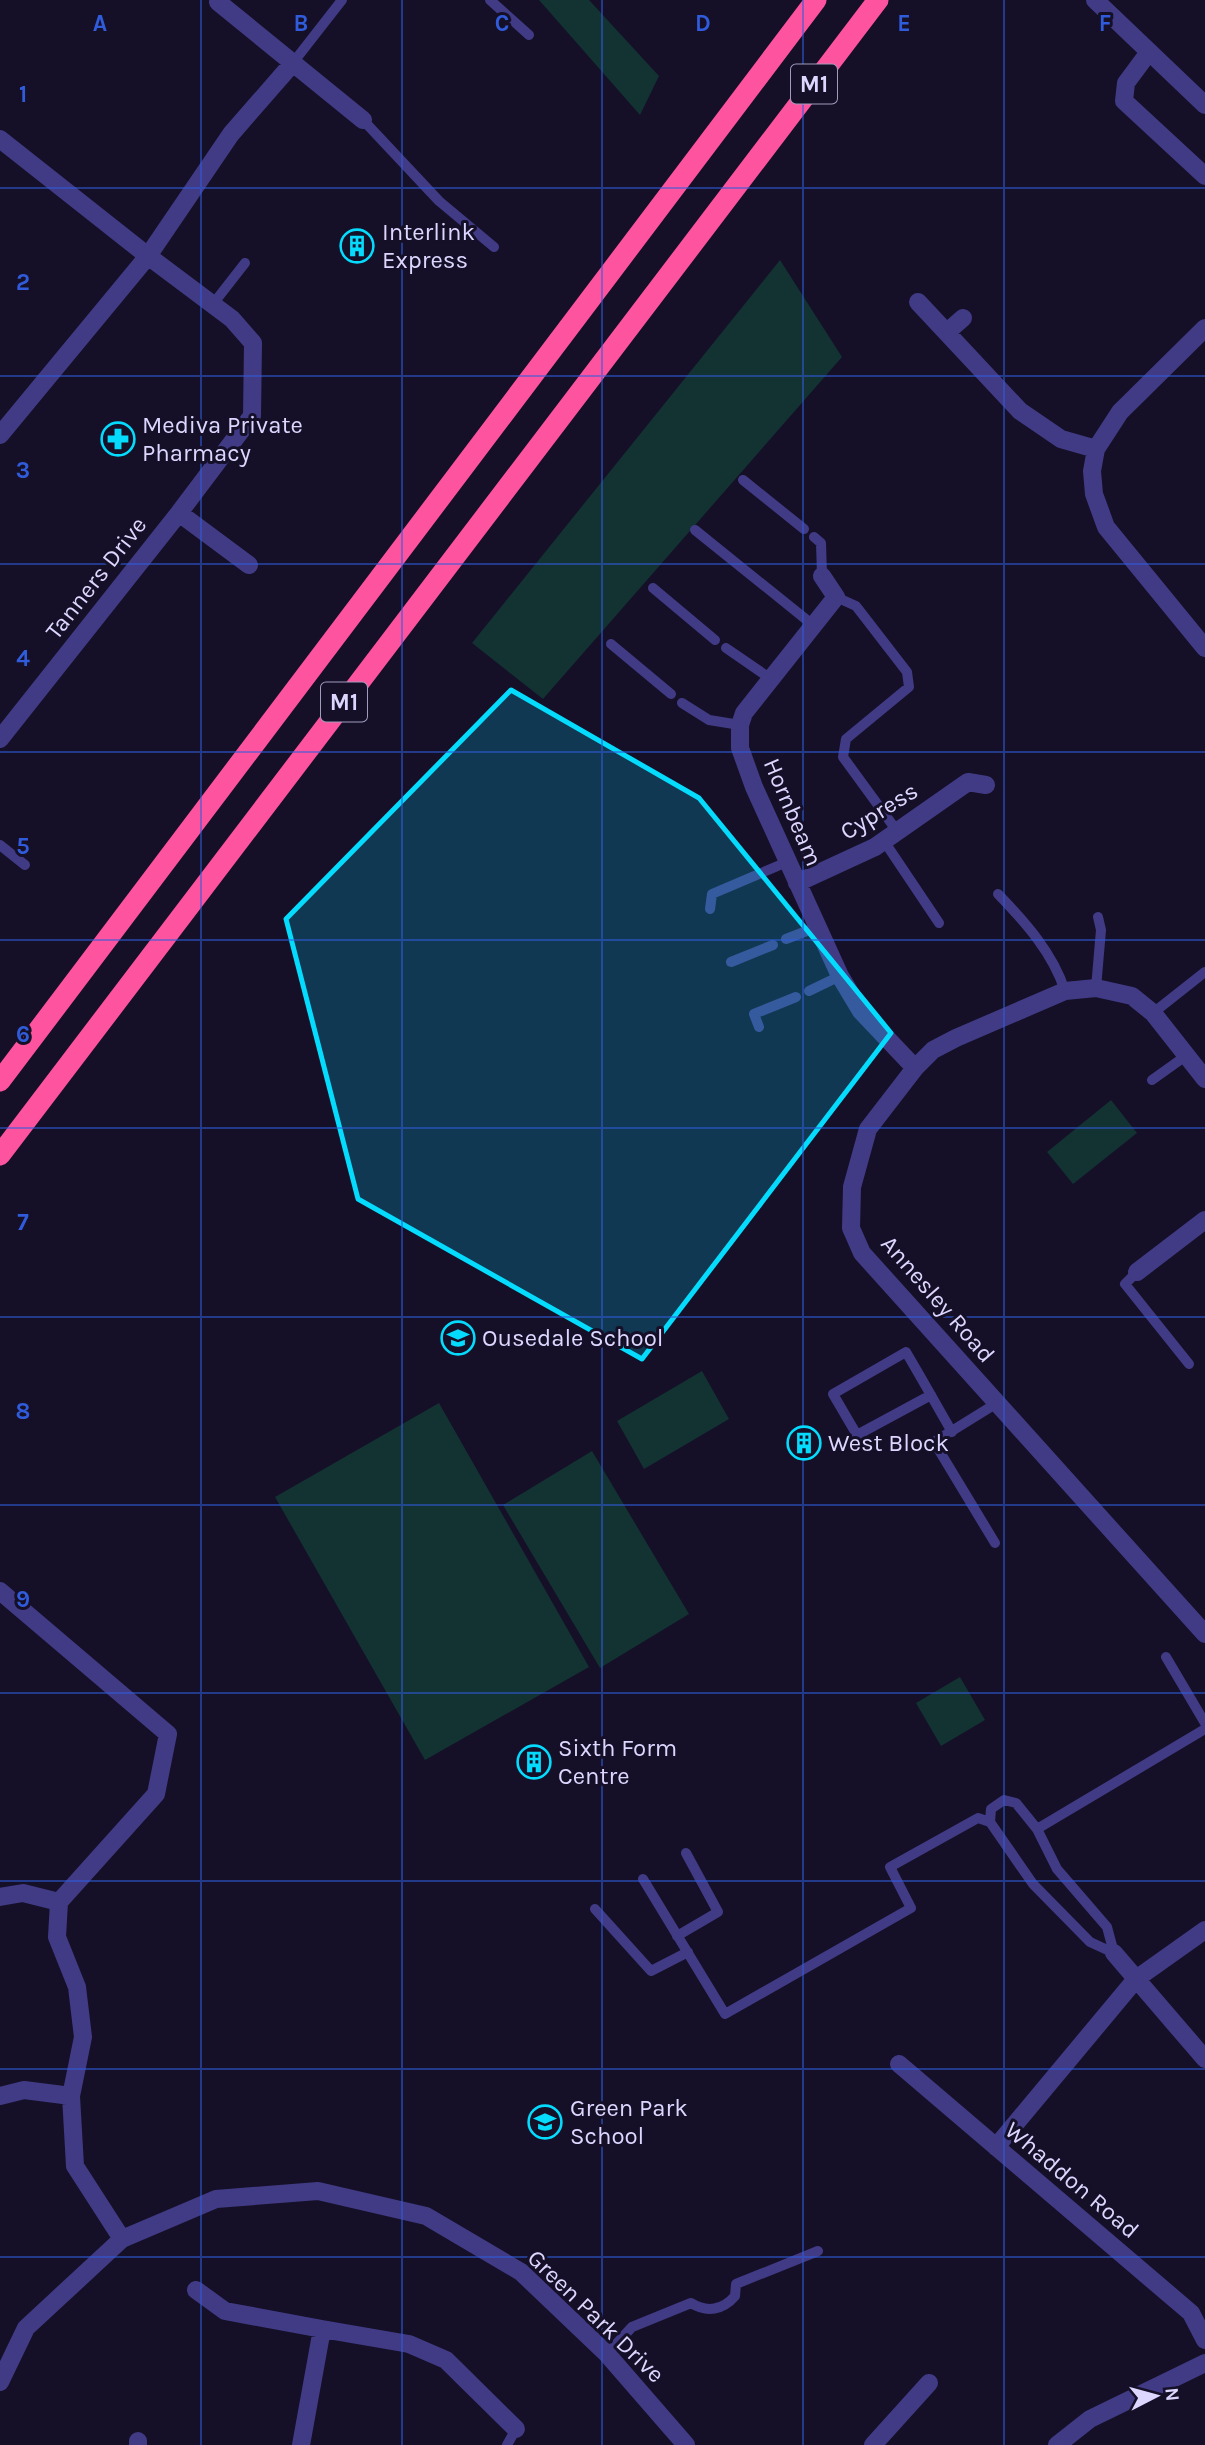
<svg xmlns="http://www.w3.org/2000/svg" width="1205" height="2445" viewBox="0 0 1205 2445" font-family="Karla,sans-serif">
<rect width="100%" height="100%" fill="#151028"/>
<!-- green -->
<path fill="#133232" d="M 539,0 L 589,0 L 659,76 L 640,115 Z
M 780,260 L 842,357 L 543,699 L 472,643 Z
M 1111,1100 L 1137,1133 L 1073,1184 L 1047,1152 Z
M 702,1371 L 729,1419 L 644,1469 L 617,1421 Z
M 439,1403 L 589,1667 L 425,1760 L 275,1497 Z
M 592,1451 L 689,1614 L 600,1668 L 503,1505 Z
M 960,1677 L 985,1720 L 941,1746 L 916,1703 Z"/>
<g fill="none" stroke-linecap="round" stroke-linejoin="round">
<!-- service -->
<path stroke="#413b86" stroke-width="10" d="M 490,0 L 529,35
M 292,64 L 342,0
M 363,120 L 439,201 L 494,247
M 213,304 L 245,263
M 743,480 L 804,529
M 695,530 L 813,625
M 814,537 L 821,543 L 822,576
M 653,588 L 715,640
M 836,597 L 856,606 L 907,672 L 909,687 L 846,739 L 843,757 L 897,831
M 611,644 L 671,694
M 726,648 L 771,679
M 682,703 L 709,720 L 740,725
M 884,841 L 939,923
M 0,845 L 25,865
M 998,894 C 1025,922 1053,953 1065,991
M 710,909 L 712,894 L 787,862
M 786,939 L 817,927
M 731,962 L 773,945
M 1096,988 L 1101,930 L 1098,917
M 809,991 L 840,976
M 1153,1013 L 1205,972
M 759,1027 L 754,1014 L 796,997
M 1152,1080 L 1187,1055
M 1137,1272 L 1125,1284 L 1189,1364
M 931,1395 L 857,1435 L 833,1394 L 906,1352 C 922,1379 937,1406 952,1432
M 995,1543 L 934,1442 L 997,1403
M 1166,1657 L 1205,1723
M 1004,1800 L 1016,1803 L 1037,1829 L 1057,1869 L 1107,1927 L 1114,1953 L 1090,1942 L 1033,1884 L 990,1822 L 991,1809 Z
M 1037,1829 L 1205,1729
M 643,1879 L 725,2014 L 911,1908 L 890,1867 L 978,1818 L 990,1822
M 595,1909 L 651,1971 L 688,1952
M 677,1936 L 718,1912 L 686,1853
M 607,2354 L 632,2327 L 691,2303 C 707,2313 723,2310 735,2296 L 736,2284 L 818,2251
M 507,2445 L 516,2429"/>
<!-- minor -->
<path stroke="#413b86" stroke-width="18" d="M 218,2 L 363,120
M 1149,52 L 1126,83 L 1124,101 L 1205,176
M 0,139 L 148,256 L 0,435
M 918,302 L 1020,411 L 1061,439 L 1096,449
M 1205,328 L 1120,412 L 1096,449 L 1092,471 L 1094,494 L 1106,527 L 1205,648
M 947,332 L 963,318
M 179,513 L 249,565
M 822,576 L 836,597 L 744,713 L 740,725 L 740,748 L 754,787 L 840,976 L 861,1011 L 915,1068
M 0,739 L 179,513 L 252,416 L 253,343 L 232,319 L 148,256 L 231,134 L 292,64
M 797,883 L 875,847 L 968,782 L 986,785
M 1205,1079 L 1153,1013 L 1132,996 L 1096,988 L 1065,991 L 956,1038 L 933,1050 L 915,1068 L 868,1129 L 852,1187 L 851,1228 L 862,1253 L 1205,1634
M 1137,1272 L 1205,1220
M 0,1591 L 168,1734 L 156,1794 L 59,1902 L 57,1937 L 77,1987 L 83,2037 L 71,2096 L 75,2166 L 122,2239
M 0,1897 L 23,1893 L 59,1902
M 1114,1953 L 1205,2059
M 899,2064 L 1191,2313 L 1205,2340
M 0,2096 L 24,2090 L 71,2096
M 996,2147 L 1136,1979 L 1205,1930
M 196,2290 L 225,2311 L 322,2329 L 301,2445
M 322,2329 L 409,2344 L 446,2360 L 516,2429
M 0,2382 L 26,2328 L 122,2239 L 216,2199 L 318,2191 L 426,2216 L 521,2272 L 607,2354 L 686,2445
M 138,2445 L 138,2441
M 873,2445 L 929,2383
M 1057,2445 L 1090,2419 L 1205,2363"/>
<!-- tertiary -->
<path stroke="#413b86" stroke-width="18" d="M 1095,0 L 1205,105"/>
<!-- motorway -->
<path stroke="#fe539e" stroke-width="21" d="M 0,1081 L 816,0
M 0,1155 L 878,0"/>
</g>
<!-- marked area -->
<path fill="#05dbfd" fill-opacity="0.2" stroke="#05dbfd" stroke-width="5" stroke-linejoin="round" d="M 511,690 L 699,798 L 891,1033 L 642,1359 L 358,1199 L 286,919 Z"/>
<!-- grid -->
<path fill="none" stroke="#305cdc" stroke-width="2" stroke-opacity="0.55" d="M 201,0 L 201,2445M 402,0 L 402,2445M 602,0 L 602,2445M 803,0 L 803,2445M 1004,0 L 1004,2445M 0,188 L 1205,188M 0,376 L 1205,376M 0,564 L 1205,564M 0,752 L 1205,752M 0,940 L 1205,940M 0,1128 L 1205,1128M 0,1317 L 1205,1317M 0,1505 L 1205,1505M 0,1693 L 1205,1693M 0,1881 L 1205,1881M 0,2069 L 1205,2069M 0,2257 L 1205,2257"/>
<!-- icons -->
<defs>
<symbol id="building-ring" viewBox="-11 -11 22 22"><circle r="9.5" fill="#151028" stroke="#05dbfd" stroke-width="1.5"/><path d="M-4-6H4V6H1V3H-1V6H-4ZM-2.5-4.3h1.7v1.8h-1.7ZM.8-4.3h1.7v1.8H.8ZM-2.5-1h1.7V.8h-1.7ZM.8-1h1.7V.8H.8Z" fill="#05dbfd"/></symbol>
<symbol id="pharmacy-ring" viewBox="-11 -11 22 22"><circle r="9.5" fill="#151028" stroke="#05dbfd" stroke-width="1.5"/><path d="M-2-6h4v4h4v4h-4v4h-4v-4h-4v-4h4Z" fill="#05dbfd"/></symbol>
<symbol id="school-ring" viewBox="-11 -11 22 22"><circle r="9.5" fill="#151028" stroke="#05dbfd" stroke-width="1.5"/><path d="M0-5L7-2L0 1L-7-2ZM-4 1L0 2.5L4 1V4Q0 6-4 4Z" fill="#05dbfd"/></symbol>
</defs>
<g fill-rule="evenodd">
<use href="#building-ring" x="338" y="227" width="38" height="38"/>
<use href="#pharmacy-ring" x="99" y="420" width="38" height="38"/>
<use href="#school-ring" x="439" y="1319" width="38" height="38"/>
<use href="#building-ring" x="785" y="1424" width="38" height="38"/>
<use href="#building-ring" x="515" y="1743" width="38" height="38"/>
<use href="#school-ring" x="526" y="2103" width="38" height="38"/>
</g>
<g text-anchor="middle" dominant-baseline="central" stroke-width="6" stroke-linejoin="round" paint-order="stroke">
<!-- shield labels -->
<g fill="#151028" stroke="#a19bbe" stroke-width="2">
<rect x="791" y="64.5" width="46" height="39" rx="5"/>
<rect x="321" y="682.5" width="46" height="39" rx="5"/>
</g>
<g font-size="23" font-weight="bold" fill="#ddd7ff">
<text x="814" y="84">M1</text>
<text x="344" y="702">M1</text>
</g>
<!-- poi labels -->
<g font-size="24" fill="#ddd7ff" stroke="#151028" text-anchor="start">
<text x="382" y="232">Interlink<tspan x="382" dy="28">Express</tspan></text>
<text x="142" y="425">Mediva Private<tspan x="142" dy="28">Pharmacy</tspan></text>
<text x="482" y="1338">Ousedale School</text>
<text x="828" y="1443">West Block</text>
<text x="558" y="1748">Sixth Form<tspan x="558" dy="28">Centre</tspan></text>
<text x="570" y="2108">Green Park<tspan x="570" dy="28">School</tspan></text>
</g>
<!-- street labels -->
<g font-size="24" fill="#ddd7ff" stroke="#151028">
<text transform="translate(96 578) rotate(-52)">Tanners Drive</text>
<text transform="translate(879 811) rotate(-32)">Cypress</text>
<text transform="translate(793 812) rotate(67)">Hornbeam</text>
<text transform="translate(938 1299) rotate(49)">Annesley Road</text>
<text transform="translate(1072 2180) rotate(40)">Whaddon Road</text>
<text transform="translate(596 2316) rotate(44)">Green Park Drive</text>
</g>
</g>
<g font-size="23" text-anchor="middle" font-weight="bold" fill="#305cdc" stroke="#151028" stroke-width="6" stroke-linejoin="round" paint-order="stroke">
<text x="100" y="31">A</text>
<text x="301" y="31">B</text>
<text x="502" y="31">C</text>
<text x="703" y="31">D</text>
<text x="904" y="31">E</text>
<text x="1105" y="31">F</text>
<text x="23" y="102">1</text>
<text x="23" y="290">2</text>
<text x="23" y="478">3</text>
<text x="23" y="666">4</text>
<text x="23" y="854">5</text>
<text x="23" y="1042">6</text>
<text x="23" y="1230">7</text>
<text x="23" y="1419">8</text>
<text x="23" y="1607">9</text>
</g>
<!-- north arrow -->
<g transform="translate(1156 2396) rotate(84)" stroke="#151028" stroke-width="5" paint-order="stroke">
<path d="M0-5L12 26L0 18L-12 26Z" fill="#ddd7ff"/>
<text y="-10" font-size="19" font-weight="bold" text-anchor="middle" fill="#ddd7ff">N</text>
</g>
</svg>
